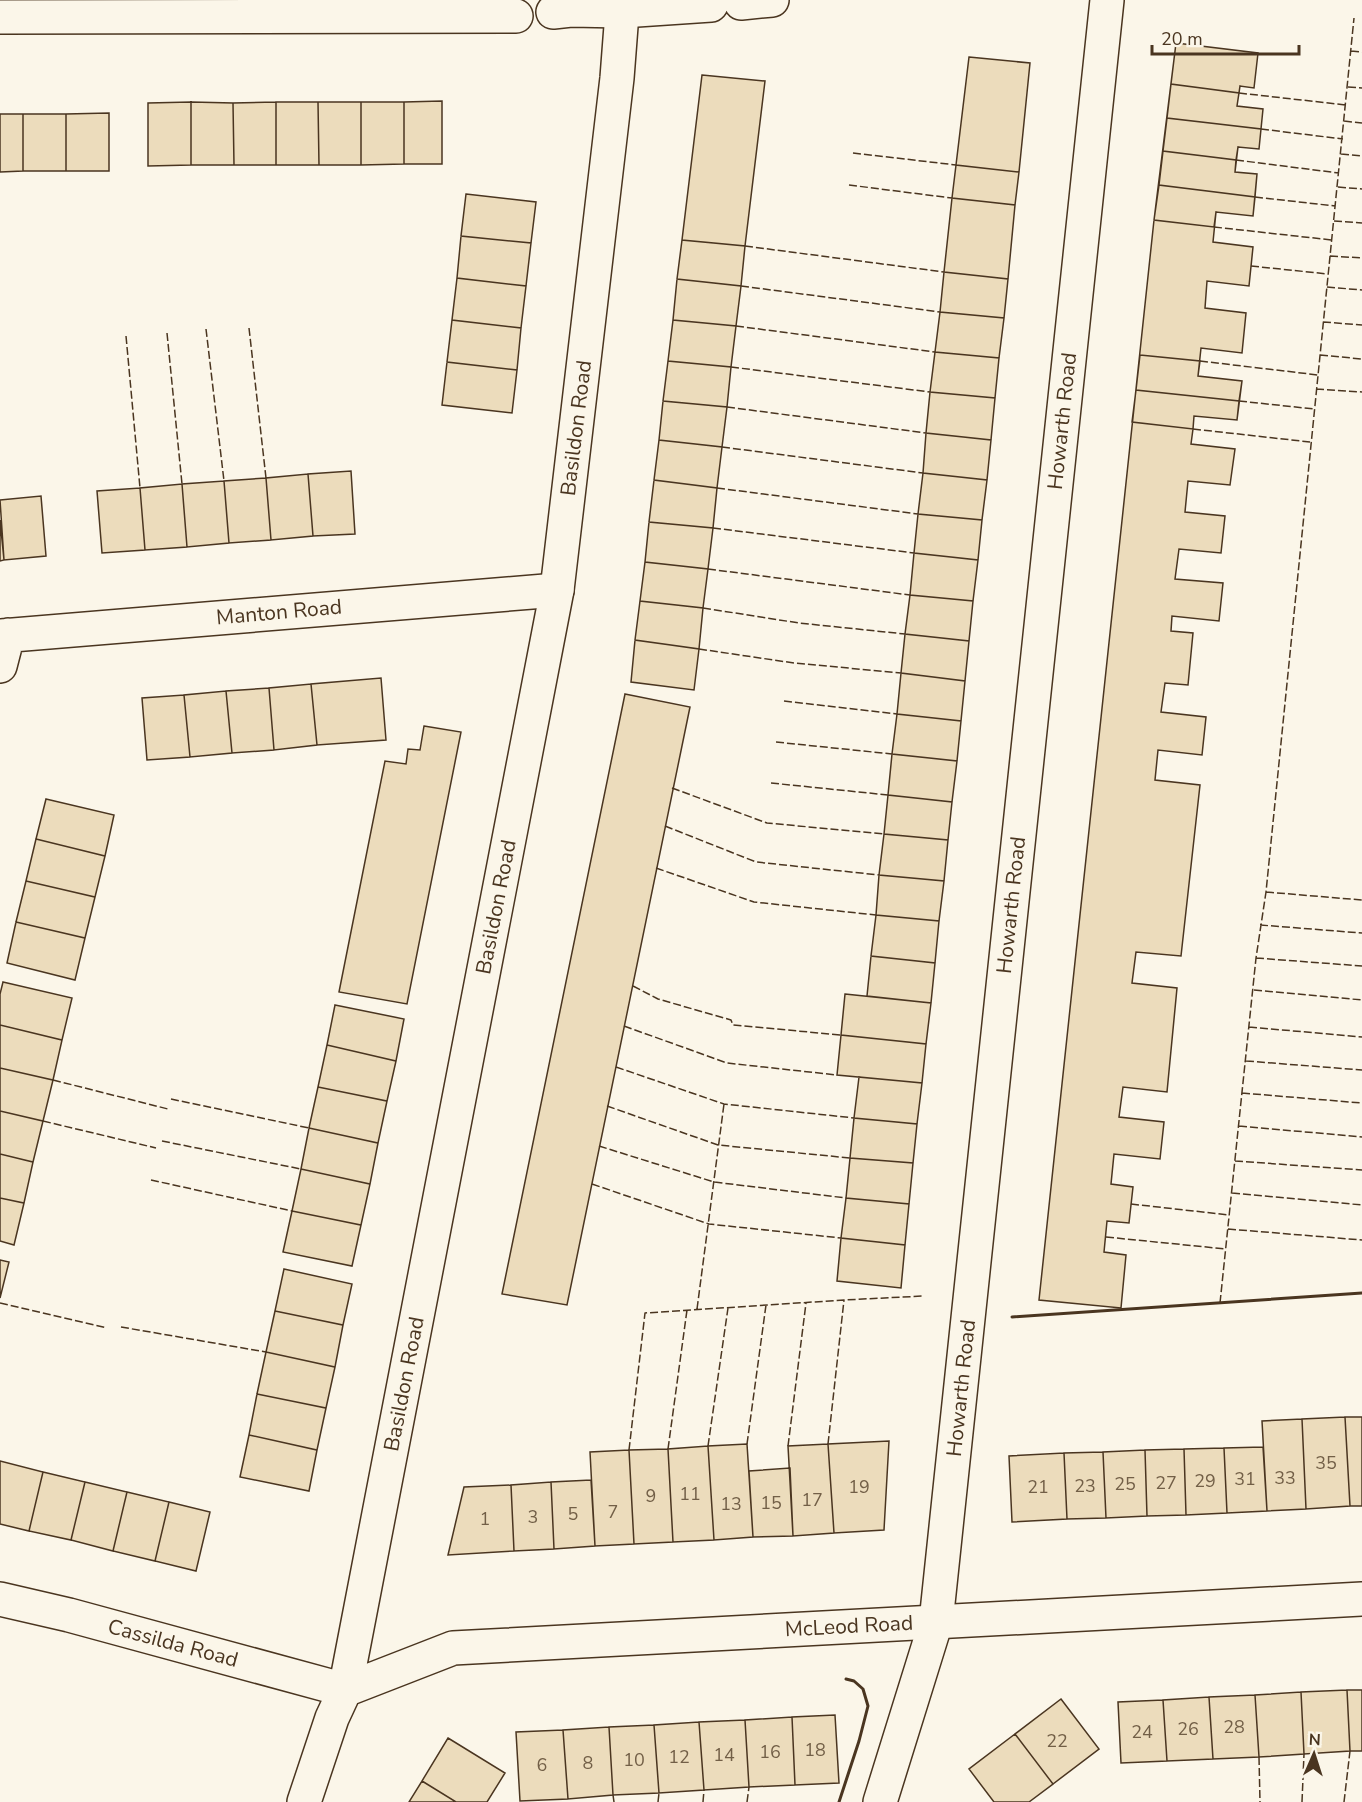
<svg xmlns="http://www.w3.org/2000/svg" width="1362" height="1802" viewBox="0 0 1362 1802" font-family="'Nunito Sans',sans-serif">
<rect width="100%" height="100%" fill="#fbf6e9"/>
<!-- building -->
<path fill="#ecdcbc" stroke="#4a3520" stroke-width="1.5" d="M 1176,43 L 1258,53 L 1254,88 L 1240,86 L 1237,106 L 1263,109 L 1259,149 L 1238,147 L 1235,172 L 1257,174 L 1253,216 L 1216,212 L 1213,242 L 1253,247 L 1249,286 L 1207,281 L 1205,308 L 1246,313 L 1242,353 L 1201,348 L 1198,376 L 1242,381 L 1237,420 L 1194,416 L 1193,429 L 1191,444 L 1235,449 L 1230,485 L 1188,481 L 1185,512 L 1225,516 L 1221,553 L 1179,549 L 1175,579 L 1223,583 L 1219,621 L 1172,616 L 1171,631 L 1193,633 L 1188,685 L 1165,683 L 1161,712 L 1206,717 L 1202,755 L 1158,750 L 1155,780 L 1200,785 L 1181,956 L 1136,952 L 1132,983 L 1177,988 L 1167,1092 L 1123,1087 L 1119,1117 L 1164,1122 L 1160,1159 L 1114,1154 L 1111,1184 L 1133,1187 L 1129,1223 L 1107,1221 L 1104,1252 L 1126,1255 L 1121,1308 L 1039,1300 L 1154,220 Z
M 1176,43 L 1258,53 L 1254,88 L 1240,86 L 1239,93 L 1171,84 Z
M 969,57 L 1030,63 L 1019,172 L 956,165 Z
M 702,75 L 765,81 L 745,246 L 682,240 Z
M 1171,84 L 1239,93 L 1237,106 L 1263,109 L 1261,129 L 1167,118 Z
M 442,101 L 442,164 L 404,164 L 404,102 Z
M 191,102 L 233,103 L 234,165 L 191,165 Z
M 191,102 L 191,165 L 148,166 L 148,103 Z
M 276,102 L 318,102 L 319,165 L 276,165 Z
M 276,102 L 276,165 L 234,165 L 233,103 Z
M 318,102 L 361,102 L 361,165 L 319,165 Z
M 361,102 L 404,102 L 404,164 L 361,165 Z
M 109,113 L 109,171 L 66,171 L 66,114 Z
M 0,114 L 23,114 L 23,171 L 0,172 Z
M 23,114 L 66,114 L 66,171 L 23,171 Z
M 1167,118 L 1261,129 L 1259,149 L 1238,147 L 1236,160 L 1163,151 Z
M 1163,151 L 1236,160 L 1235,172 L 1257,174 L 1255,197 L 1159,185 Z
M 956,165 L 1019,172 L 1015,205 L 952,198 Z
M 1159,185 L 1255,197 L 1253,216 L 1216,212 L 1214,227 L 1154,220 Z
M 466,194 L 536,202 L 531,243 L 461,236 Z
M 952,198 L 1015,205 L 1008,279 L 944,272 Z
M 461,236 L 531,243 L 526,286 L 457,278 Z
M 682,240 L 745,246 L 741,286 L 677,279 Z
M 944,272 L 1008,279 L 1004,318 L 940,312 Z
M 457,278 L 526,286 L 521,328 L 452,320 Z
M 677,279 L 741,286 L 736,326 L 673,320 Z
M 940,312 L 1004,318 L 999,358 L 935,352 Z
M 452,320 L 521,328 L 517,370 L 447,362 Z
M 673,320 L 736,326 L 731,367 L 668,361 Z
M 935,352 L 999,358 L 995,398 L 930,392 Z
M 1140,355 L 1200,361 L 1198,376 L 1242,381 L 1239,401 L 1136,390 Z
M 668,361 L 731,367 L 727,407 L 663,401 Z
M 447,362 L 517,370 L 512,413 L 442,405 Z
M 1136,390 L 1239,401 L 1237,420 L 1194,416 L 1193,429 L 1132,422 Z
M 930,392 L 995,398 L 991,440 L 926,433 Z
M 663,401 L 727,407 L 722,447 L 659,440 Z
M 926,433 L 991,440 L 987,480 L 923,473 Z
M 659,440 L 722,447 L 717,488 L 654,480 Z
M 351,471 L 355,534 L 313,536 L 308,474 Z
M 923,473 L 987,480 L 982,520 L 918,514 Z
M 308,474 L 313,536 L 271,540 L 266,478 Z
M 266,478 L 271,540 L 229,543 L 224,481 Z
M 654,480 L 717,488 L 713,528 L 649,522 Z
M 224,481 L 229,543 L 187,547 L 182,484 Z
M 182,484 L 187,547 L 145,550 L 140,488 Z
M 140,488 L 145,550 L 102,553 L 97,491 Z
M 41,496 L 46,556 L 4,560 L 0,500 Z
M 918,514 L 982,520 L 978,560 L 914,553 Z
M 0,520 L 4,560 L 0,561 Z
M 649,522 L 713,528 L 708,569 L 645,562 Z
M 914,553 L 978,560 L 973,601 L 910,595 Z
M 645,562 L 708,569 L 703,608 L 640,601 Z
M 910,595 L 973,601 L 969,641 L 905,634 Z
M 640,601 L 703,608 L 699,649 L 635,640 Z
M 905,634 L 969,641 L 965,681 L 901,673 Z
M 635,640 L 699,649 L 694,690 L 631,682 Z
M 901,673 L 965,681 L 961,721 L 897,714 Z
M 381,678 L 386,740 L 317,745 L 311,684 Z
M 311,684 L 317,745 L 274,750 L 269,688 Z
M 269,688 L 274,750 L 232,753 L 226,691 Z
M 226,691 L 232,753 L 190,757 L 184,695 Z
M 625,694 L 690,707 L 567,1305 L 502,1294 Z
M 184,695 L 190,757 L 147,760 L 142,698 Z
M 897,714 L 961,721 L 957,761 L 892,754 Z
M 424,726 L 461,732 L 407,1004 L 339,992 L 385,761 L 406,764 L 408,749 L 420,750 Z
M 892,754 L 957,761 L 952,802 L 888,795 Z
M 888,795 L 952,802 L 948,840 L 884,834 Z
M 46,799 L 114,815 L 105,856 L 36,839 Z
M 884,834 L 948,840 L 944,881 L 879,875 Z
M 36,839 L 105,856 L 95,897 L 26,881 Z
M 879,875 L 944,881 L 939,921 L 876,915 Z
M 26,881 L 95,897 L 85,938 L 16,922 Z
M 876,915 L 939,921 L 935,963 L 871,956 Z
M 16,922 L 85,938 L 75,980 L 7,963 Z
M 871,956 L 935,963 L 931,1003 L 867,996 Z
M 3,982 L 72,998 L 62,1040 L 0,1025 L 0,994 Z
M 845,994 L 931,1003 L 926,1044 L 841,1035 Z
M 335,1005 L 404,1019 L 396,1061 L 327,1045 Z
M 0,1025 L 62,1040 L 53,1080 L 0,1068 Z
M 841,1035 L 926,1044 L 922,1083 L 837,1075 Z
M 327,1045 L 396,1061 L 387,1101 L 318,1087 Z
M 0,1068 L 53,1080 L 43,1121 L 0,1111 Z
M 859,1077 L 922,1083 L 917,1124 L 854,1118 Z
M 318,1087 L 387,1101 L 378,1143 L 309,1128 Z
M 0,1111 L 43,1121 L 33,1162 L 0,1154 Z
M 854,1118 L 917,1124 L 913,1163 L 850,1158 Z
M 309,1128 L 378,1143 L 370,1184 L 301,1169 Z
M 0,1154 L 33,1162 L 24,1203 L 0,1198 Z
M 850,1158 L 913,1163 L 909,1204 L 846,1198 Z
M 301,1169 L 370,1184 L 361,1225 L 292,1211 Z
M 0,1198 L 24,1203 L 14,1245 L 0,1241 Z
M 846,1198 L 909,1204 L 905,1245 L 841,1238 Z
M 292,1211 L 361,1225 L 352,1266 L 283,1252 Z
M 841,1238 L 905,1245 L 901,1288 L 837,1281 Z
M 0,1260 L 9,1262 L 0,1298 Z
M 284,1269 L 352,1284 L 343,1325 L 275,1311 Z
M 275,1311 L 343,1325 L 335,1367 L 266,1352 Z
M 266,1352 L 335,1367 L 326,1408 L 257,1394 Z
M 257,1394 L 326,1408 L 317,1450 L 249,1435 Z
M 1345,1417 L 1350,1506 L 1306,1509 L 1302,1419 Z
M 1345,1417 L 1362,1417 L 1362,1506 L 1350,1506 Z
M 1302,1419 L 1306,1509 L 1267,1511 L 1262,1421 Z
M 249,1435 L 317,1450 L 309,1491 L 240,1477 Z
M 889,1441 L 884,1530 L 834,1533 L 828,1444 Z
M 747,1444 L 753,1537 L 714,1540 L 708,1446 Z
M 828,1444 L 834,1533 L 793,1536 L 788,1446 Z
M 708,1446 L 714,1540 L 673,1542 L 668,1449 Z
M 1263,1447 L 1267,1511 L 1227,1513 L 1224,1448 Z
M 1224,1448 L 1227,1513 L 1186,1515 L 1184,1449 Z
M 668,1449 L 673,1542 L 634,1544 L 629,1450 Z
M 1184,1449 L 1186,1515 L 1147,1516 L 1145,1450 Z
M 629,1450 L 634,1544 L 595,1546 L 590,1452 Z
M 1145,1450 L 1147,1516 L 1106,1518 L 1103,1452 Z
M 1103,1452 L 1106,1518 L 1067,1519 L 1064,1453 Z
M 1064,1453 L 1067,1519 L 1012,1522 L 1009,1456 Z
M 0,1461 L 43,1472 L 29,1531 L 0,1524 Z
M 790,1468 L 793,1536 L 753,1537 L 749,1471 Z
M 43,1472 L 85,1482 L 71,1540 L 29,1531 Z
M 591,1480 L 595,1546 L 554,1549 L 551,1482 Z
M 85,1482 L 127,1492 L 113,1551 L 71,1540 Z
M 551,1482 L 554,1549 L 514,1551 L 511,1485 Z
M 511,1485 L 514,1551 L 448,1555 L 464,1487 Z
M 127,1492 L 169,1502 L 155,1561 L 113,1551 Z
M 169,1502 L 210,1512 L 196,1571 L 155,1561 Z
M 1347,1690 L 1362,1690 L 1362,1751 L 1350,1751 Z
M 1347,1690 L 1350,1751 L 1304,1754 L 1301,1692 Z
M 1301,1692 L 1304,1754 L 1259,1757 L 1255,1695 Z
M 1255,1695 L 1259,1757 L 1213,1759 L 1209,1697 Z
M 1209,1697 L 1213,1759 L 1167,1761 L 1163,1700 Z
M 1061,1699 L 1099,1749 L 1053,1784 L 1015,1734 Z
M 1163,1700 L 1167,1761 L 1121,1763 L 1118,1702 Z
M 835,1715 L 839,1783 L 795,1785 L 792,1717 Z
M 792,1717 L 795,1785 L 749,1787 L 745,1720 Z
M 745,1720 L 749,1787 L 704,1790 L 699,1722 Z
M 699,1722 L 704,1790 L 659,1793 L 654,1725 Z
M 654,1725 L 659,1793 L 613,1795 L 609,1727 Z
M 609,1727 L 613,1795 L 568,1799 L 563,1730 Z
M 563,1730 L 568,1799 L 520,1801 L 516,1732 Z
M 1015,1734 L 1053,1784 L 1029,1802 L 994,1802 L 969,1769 Z
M 448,1738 L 505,1773 L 487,1802 L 456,1802 L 422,1781 Z
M 422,1781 L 456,1802 L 409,1802 Z"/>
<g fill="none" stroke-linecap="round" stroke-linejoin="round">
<defs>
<path id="street" d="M 741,3 L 772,0
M 553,12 L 571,10 L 622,11 L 711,5
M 0,17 L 516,16
M 0,636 L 557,590
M 0,666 L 8,635
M 0,1599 L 69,1615 L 345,1690
M 880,1802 L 936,1622 L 1107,0"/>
<path id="secondary" d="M 345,1690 L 453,1648 L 1362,1599
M 304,1802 L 332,1718 L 345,1690 L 557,590 L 617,78 L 623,0"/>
</defs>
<!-- street casing -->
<use href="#street" stroke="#4a3520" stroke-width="36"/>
<!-- secondary casing -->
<use href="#secondary" stroke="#4a3520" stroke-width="36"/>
<!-- street -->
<use href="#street" stroke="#fbf6e9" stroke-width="33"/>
<!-- secondary -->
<use href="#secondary" stroke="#fbf6e9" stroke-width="33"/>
<!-- fence -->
<path stroke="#4a3520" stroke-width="1.5" stroke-dasharray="8 3" stroke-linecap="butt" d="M 1351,51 L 1362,52
M 1348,87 L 1362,88
M 1239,93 L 1346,105
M 1344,121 L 1362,123
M 1261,129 L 1343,139
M 853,153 L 956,165
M 1341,154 L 1362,156
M 1236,160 L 1339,173
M 849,185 L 952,198
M 1338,187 L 1362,189
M 1255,197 L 1335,206
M 1334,221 L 1362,223
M 1214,227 L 1332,240
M 745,246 L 944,272
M 1330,256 L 1362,258
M 1251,266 L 1328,274
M 741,286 L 940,312
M 1327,287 L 1362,290
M 1323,322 L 1362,325
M 736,326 L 935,352
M 249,328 L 266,478
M 206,329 L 224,481
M 167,333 L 182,484
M 126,336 L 140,488
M 1320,355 L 1362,359
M 1200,361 L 1318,375
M 731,367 L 930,392
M 1316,389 L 1362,392
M 1239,401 L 1314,409
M 727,407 L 926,433
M 1193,429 L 1310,442
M 722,447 L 923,473
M 717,488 L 918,514
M 713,528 L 914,553
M 708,569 L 910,595
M 703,608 L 799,623 L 905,634
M 699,649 L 794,663 L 901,673
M 784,701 L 897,714
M 776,742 L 892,754
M 771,783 L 888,795
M 672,788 L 767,823 L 884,834
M 665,826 L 756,862 L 879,875
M 656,868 L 754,902 L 876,915
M 1266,892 L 1362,900
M 1260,925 L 1362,933
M 1256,958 L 1362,966
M 633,986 L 658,999 L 731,1020 L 733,1025 L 841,1035
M 1254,990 L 1362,1000
M 624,1026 L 727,1063 L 837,1075
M 1249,1027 L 1362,1037
M 1246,1061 L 1362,1070
M 616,1067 L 724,1104 L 854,1118
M 53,1080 L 168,1109
M 1242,1093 L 1362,1103
M 171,1099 L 309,1128
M 607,1106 L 718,1145 L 850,1158
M 43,1121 L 156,1148
M 1239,1126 L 1362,1137
M 162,1141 L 301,1169
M 599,1146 L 714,1182 L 846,1198
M 1235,1161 L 1362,1170
M 151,1180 L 292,1211
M 592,1184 L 709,1224 L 841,1238
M 1232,1193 L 1362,1205
M 1131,1204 L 1229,1215
M 1228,1229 L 1362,1240
M 1106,1237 L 1226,1249
M 0,1303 L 107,1328
M 1220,1303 L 1256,958 L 1266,892 L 1354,18
M 697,1309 L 724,1104
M 121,1327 L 266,1352
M 747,1444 L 766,1305
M 828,1444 L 844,1300
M 708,1446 L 728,1308
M 788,1446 L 806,1303
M 668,1449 L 687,1310
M 629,1450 L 645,1313 L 844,1300 L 924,1296
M 1259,1757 L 1260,1802
M 613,1795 L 614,1802
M 658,1802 L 659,1793
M 703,1802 L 704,1790
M 747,1802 L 749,1787
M 1302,1802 L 1304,1754
M 1344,1802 L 1350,1751"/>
<!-- wall -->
<path stroke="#4a3520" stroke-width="3" d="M 1012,1317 L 1362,1293
M 839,1802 L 859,1741 L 868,1706 L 863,1689 L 854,1681 L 846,1679"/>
</g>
<g text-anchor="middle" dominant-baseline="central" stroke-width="4.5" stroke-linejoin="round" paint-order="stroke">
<!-- number labels -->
<g font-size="18" fill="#725f47">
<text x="1326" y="1463">35</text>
<text x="1285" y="1478">33</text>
<text x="1245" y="1479">31</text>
<text x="1205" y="1481">29</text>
<text x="1166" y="1483">27</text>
<text x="1125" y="1484">25</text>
<text x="1085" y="1486">23</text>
<text x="859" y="1487">19</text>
<text x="1038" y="1487">21</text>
<text x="690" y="1494">11</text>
<text x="651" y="1496">9</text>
<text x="812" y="1500">17</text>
<text x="771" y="1503">15</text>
<text x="731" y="1504">13</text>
<text x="613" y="1512">7</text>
<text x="573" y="1514">5</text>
<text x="533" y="1517">3</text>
<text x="485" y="1519">1</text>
<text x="1234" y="1727">28</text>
<text x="1188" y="1729">26</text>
<text x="1142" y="1732">24</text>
<text x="1057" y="1741">22</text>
<text x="815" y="1750">18</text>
<text x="770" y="1752">16</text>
<text x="724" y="1755">14</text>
<text x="679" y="1757">12</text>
<text x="634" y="1760">10</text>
<text x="588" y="1763">8</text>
<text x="542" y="1765">6</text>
</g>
<!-- street labels -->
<g font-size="21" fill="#4a3520" stroke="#fbf6e9">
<text transform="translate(1062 421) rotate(-84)">Howarth Road</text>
<text transform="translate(576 428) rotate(-83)">Basildon Road</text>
<text transform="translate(279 612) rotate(-5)">Manton Road</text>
<text transform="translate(1011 905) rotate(-84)">Howarth Road</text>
<text transform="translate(496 907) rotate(-79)">Basildon Road</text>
<text transform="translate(404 1384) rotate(-79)">Basildon Road</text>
<text transform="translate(961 1388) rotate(-84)">Howarth Road</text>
<text transform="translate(849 1626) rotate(-3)">McLeod Road</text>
<text transform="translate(173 1643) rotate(15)">Cassilda Road</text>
</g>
</g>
<!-- north arrow -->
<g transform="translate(1314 1754) rotate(3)" stroke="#fbf6e9" stroke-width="4.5" paint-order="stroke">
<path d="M0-4.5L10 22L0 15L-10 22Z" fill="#4a3520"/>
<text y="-9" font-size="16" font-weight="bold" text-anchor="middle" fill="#4a3520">N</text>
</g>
<!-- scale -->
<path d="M1152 45v9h147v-9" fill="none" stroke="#4a3520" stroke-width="3"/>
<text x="1161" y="45" font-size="18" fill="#4a3520" stroke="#fbf6e9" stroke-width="4.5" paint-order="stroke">20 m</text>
</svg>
